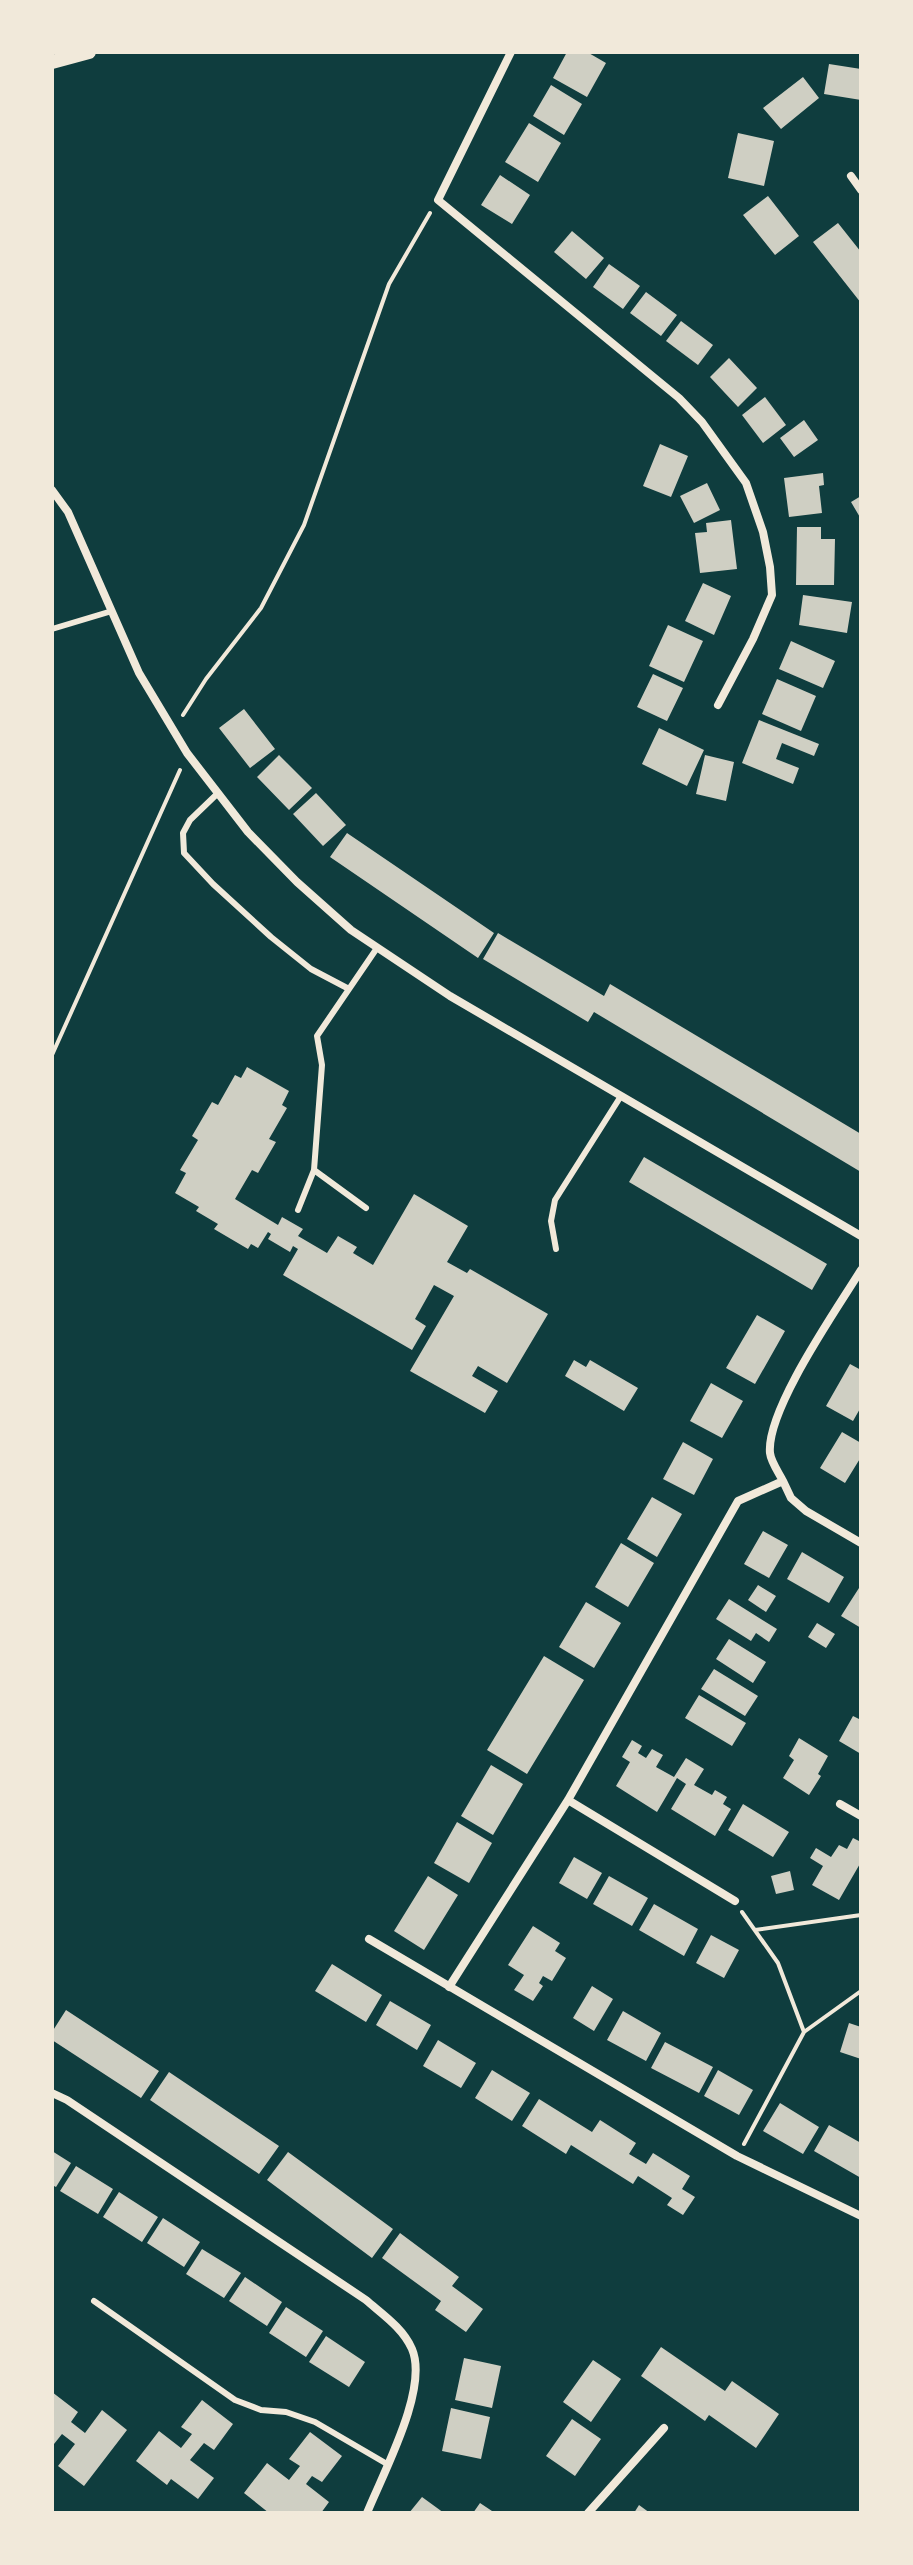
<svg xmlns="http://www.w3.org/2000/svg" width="913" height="2565" viewBox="0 0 913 2565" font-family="'Noto Serif',serif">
<rect width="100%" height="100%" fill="#0f3d3e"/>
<!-- building -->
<path fill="#cfcfc3" d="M 567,52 L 587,52 L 606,63 L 587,97 L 553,78 Z
M 829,64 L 861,69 L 861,100 L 824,94 Z
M 803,77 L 819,98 L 781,129 L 763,108 Z
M 551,85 L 582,104 L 564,135 L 533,116 Z
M 529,123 L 561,143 L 538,182 L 505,162 Z
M 738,133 L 774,141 L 764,186 L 728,178 Z
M 500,175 L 530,195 L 512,224 L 481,205 Z
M 768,196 L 799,236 L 775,255 L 743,215 Z
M 838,223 L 861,252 L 861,303 L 813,242 Z
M 572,231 L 604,258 L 586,279 L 554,252 Z
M 609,264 L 640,286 L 623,309 L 593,287 Z
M 646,292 L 677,315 L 661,336 L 630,313 Z
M 681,321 L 713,345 L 698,365 L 666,341 Z
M 729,358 L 757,388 L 738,407 L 710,377 Z
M 765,397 L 786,425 L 763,443 L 742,415 Z
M 804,420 L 818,440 L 794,457 L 780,438 Z
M 660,444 L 688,456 L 671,497 L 643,486 Z
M 823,473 L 824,485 L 819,486 L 822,513 L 789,517 L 784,478 Z
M 707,483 L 720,510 L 694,523 L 680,496 Z
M 861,496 L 861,519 L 851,502 Z
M 731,520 L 737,569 L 700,573 L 695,533 L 707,532 L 706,523 Z
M 797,527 L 821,527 L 821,539 L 835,539 L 834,585 L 796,585 Z
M 703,583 L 731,596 L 714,635 L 685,621 Z
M 803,595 L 852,602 L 847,633 L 799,625 Z
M 668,625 L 703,641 L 684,682 L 649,666 Z
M 791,641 L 835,661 L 823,688 L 779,669 Z
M 653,674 L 683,688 L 667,721 L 637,707 Z
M 777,679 L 816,696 L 801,731 L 762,714 Z
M 244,709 L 275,749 L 250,768 L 219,728 Z
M 759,720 L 819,744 L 814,756 L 782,743 L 776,759 L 799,768 L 793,784 L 742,763 Z
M 659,728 L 704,750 L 687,786 L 642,764 Z
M 279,755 L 312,788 L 289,810 L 257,777 Z
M 705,755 L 734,762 L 726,801 L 696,794 Z
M 316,793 L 346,825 L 323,846 L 293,814 Z
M 347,833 L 494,933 L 478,958 L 330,857 Z
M 498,933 L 604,996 L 610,984 L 861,1134 L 861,1172 L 594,1012 L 588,1022 L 483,959 Z
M 247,1067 L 289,1091 L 282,1105 L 287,1108 L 269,1139 L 276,1142 L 258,1173 L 252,1170 L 235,1199 L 278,1225 L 282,1217 L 303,1229 L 298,1236 L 327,1253 L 338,1236 L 357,1247 L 353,1253 L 373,1265 L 414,1194 L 468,1226 L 447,1262 L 467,1273 L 470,1269 L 548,1314 L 507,1383 L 478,1366 L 472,1376 L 498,1391 L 485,1413 L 410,1371 L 454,1296 L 434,1285 L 415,1319 L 426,1326 L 412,1350 L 283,1275 L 298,1249 L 293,1246 L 290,1252 L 268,1239 L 271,1234 L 268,1232 L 258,1248 L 251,1244 L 248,1249 L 214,1229 L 218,1224 L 196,1211 L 199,1207 L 175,1193 L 186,1173 L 180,1170 L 198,1140 L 192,1136 L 212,1102 L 218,1105 L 235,1075 L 241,1078 Z
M 644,1157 L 827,1264 L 812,1290 L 629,1182 Z
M 757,1315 L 785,1331 L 755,1384 L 726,1368 Z
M 574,1360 L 586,1367 L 590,1360 L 638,1388 L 624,1411 L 565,1376 Z
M 850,1364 L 861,1370 L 861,1407 L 853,1421 L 826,1406 Z
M 711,1383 L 743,1401 L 722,1438 L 690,1421 Z
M 842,1432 L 861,1443 L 861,1457 L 845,1483 L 820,1468 Z
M 683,1442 L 713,1459 L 694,1495 L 663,1479 Z
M 652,1497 L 682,1514 L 657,1557 L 627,1539 Z
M 763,1531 L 788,1545 L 769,1578 L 744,1564 Z
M 621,1543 L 654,1563 L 628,1607 L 595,1587 Z
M 802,1552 L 844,1577 L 829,1603 L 787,1579 Z
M 758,1585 L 776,1596 L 766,1612 L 748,1600 Z
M 859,1588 L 861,1589 L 861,1628 L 841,1616 Z
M 729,1599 L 777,1629 L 769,1642 L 756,1633 L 751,1641 L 716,1619 Z
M 586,1602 L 621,1623 L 594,1668 L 559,1647 Z
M 817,1623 L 835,1634 L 826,1648 L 808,1637 Z
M 729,1639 L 766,1662 L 753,1683 L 716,1659 Z
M 544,1656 L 584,1680 L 527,1774 L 487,1750 Z
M 714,1669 L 758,1696 L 745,1716 L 701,1689 Z
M 699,1695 L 746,1723 L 732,1746 L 685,1718 Z
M 853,1716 L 861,1720 L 861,1754 L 839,1741 Z
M 799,1738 L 828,1756 L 818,1774 L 821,1776 L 809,1795 L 783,1778 L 794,1760 L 789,1756 Z
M 632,1740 L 642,1746 L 638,1753 L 646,1758 L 652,1749 L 663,1755 L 656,1767 L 674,1777 L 686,1758 L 704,1769 L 694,1785 L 712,1795 L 715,1790 L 727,1797 L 723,1804 L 731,1809 L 715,1836 L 671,1809 L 686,1784 L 677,1778 L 657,1812 L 616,1786 L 630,1762 L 622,1757 Z
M 491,1765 L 523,1784 L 493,1835 L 461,1816 Z
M 743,1804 L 789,1832 L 773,1857 L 728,1830 Z
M 457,1822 L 492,1843 L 469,1883 L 434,1863 Z
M 853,1838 L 861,1842 L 861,1862 L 839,1900 L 812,1885 L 823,1866 L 810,1858 L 816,1848 L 831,1857 L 839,1845 L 847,1849 Z
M 574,1857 L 602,1873 L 587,1899 L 559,1883 Z
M 790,1871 L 794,1890 L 776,1894 L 771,1876 Z
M 428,1876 L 458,1895 L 424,1950 L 394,1931 Z
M 609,1876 L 648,1898 L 632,1926 L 593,1904 Z
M 654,1904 L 698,1929 L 684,1956 L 639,1930 Z
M 533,1926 L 560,1943 L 555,1951 L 566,1958 L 552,1981 L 543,1976 L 539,1983 L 543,1986 L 533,2001 L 514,1990 L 524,1975 L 508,1965 Z
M 711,1935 L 739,1950 L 724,1978 L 696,1963 Z
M 332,1964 L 382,1995 L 366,2022 L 315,1991 Z
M 592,1986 L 613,1999 L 594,2031 L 573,2018 Z
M 390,2001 L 431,2025 L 417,2050 L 376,2025 Z
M 66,2010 L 159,2071 L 141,2098 L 52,2040 L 52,2032 Z
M 623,2011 L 661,2033 L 646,2061 L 607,2040 Z
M 849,2023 L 861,2027 L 861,2059 L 840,2052 Z
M 438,2040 L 476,2063 L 461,2088 L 423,2066 Z
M 665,2042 L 713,2067 L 699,2093 L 651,2068 Z
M 492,2070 L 530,2093 L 512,2121 L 475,2098 Z
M 718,2070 L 753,2090 L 739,2115 L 704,2096 Z
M 169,2072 L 279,2146 L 259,2174 L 150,2100 Z
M 539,2099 L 592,2132 L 600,2120 L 636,2143 L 629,2154 L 646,2164 L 653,2153 L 690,2176 L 682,2189 L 695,2197 L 683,2215 L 667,2205 L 672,2198 L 638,2176 L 633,2184 L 571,2145 L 566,2154 L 522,2126 Z
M 780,2103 L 819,2127 L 803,2154 L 763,2131 Z
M 829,2125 L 861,2143 L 861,2178 L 814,2151 Z
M 52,2151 L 71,2163 L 56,2187 L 52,2185 Z
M 288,2152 L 393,2229 L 372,2258 L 267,2180 Z
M 76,2166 L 113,2189 L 98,2214 L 60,2191 Z
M 119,2192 L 158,2217 L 142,2242 L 103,2217 Z
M 163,2218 L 200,2242 L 184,2267 L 147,2243 Z
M 400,2233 L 459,2277 L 452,2286 L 483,2309 L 466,2332 L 435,2310 L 441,2301 L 382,2258 Z
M 202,2249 L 241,2273 L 224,2298 L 186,2274 Z
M 245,2277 L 282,2302 L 267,2326 L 229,2301 Z
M 286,2307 L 323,2331 L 306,2357 L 269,2333 Z
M 326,2336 L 365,2362 L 349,2387 L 309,2362 Z
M 661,2347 L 725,2391 L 732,2381 L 779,2414 L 756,2448 L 709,2415 L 705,2421 L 641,2376 Z
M 464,2358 L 501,2366 L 492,2408 L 455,2400 Z
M 593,2360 L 621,2379 L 591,2422 L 563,2402 Z
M 52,2392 L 78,2412 L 71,2422 L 85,2433 L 102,2410 L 127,2430 L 84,2486 L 58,2466 L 75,2444 L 62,2434 L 54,2444 L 52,2442 Z
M 202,2400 L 233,2424 L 214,2450 L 204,2443 L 190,2460 L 214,2478 L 198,2499 L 171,2479 L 167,2485 L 136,2461 L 159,2431 L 181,2448 L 192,2434 L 181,2427 Z
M 451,2408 L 490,2417 L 481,2459 L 442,2451 Z
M 572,2419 L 601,2439 L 575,2476 L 546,2456 Z
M 310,2432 L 342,2456 L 322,2482 L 312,2476 L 306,2484 L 329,2502 L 321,2513 L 280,2511 L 269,2513 L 244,2493 L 267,2463 L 289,2480 L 300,2466 L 289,2459 Z
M 422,2497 L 444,2513 L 409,2513 Z
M 480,2503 L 495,2513 L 473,2513 Z
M 639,2505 L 650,2513 L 634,2513 Z"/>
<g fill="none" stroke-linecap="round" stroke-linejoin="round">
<!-- path -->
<path stroke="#f1e9da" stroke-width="4" d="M 183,715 L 206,679 L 261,608 L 304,525 L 389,284 L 430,213
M 52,1055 L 180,770
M 742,1912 L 778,1963 L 804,2032 L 744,2144
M 755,1930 L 861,1915
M 804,2032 L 861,1991"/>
<!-- service -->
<path stroke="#f1e9da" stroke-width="6" d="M 52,629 L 112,611
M 217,794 L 190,820 L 183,833 L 184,853 L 213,884 L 271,937 L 311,969 L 349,989
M 314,1170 L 366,1208
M 298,1210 L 314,1170 L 322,1065 L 317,1036 L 377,948
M 556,1249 L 551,1221 L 555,1200 L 621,1096
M 94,2301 L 235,2400 L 261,2410 L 286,2412 L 315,2422 L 387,2464"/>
<!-- minor -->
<path stroke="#f1e9da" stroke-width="8" d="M 511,52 L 438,200 L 679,398 L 702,422 L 746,483 L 763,532 L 770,567 L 772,595 L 753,639 L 718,705
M 851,176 L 861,190
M 52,490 L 68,512 L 139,673 L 187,753 L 248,832 L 297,882 L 351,930 L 450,996 L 861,1236
M 783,1481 L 791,1498 L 806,1511 L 861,1543
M 568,1800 L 735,1901
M 840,1804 L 861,1816
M 369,1939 L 737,2156 L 861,2216
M 449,1987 L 568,1800 L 738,1501 L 783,1481 C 779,1473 771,1462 770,1453 C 766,1410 837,1309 861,1270
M 52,2093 L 67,2100 L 366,2300 C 382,2314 403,2328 412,2349 C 429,2389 383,2473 367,2513
M 588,2513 L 664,2428"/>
<!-- tertiary -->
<path stroke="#f1e9da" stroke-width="14" d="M 52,62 L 89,52"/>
</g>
<!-- border -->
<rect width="913" height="2565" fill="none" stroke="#f1e9da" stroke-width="108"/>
</svg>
